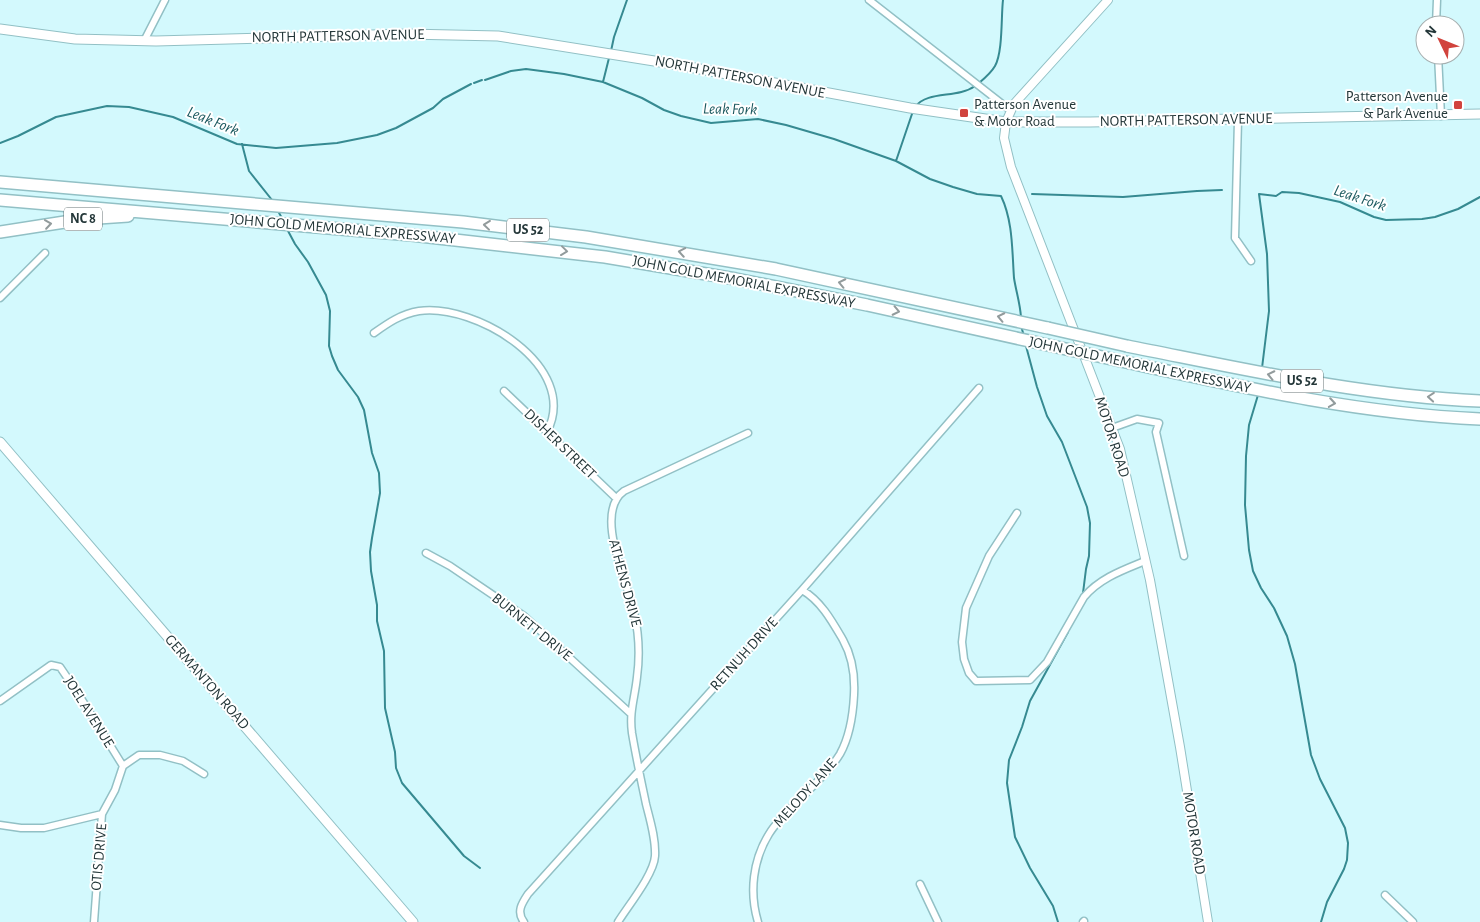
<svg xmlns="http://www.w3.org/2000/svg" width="1480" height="922" viewBox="0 0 1480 922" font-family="'Alegreya Sans',sans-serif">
<rect width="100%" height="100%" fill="#d3f9fd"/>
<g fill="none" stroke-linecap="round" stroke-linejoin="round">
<!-- stream -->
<path stroke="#368a91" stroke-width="2" d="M 611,51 L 614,37 L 627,0
M 485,80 L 511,71 L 526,69 L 564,74 L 603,82 L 642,98 L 664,110 L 681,116 L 711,123 L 758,119 L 786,125 L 834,139 L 896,161 L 930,179 L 953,187 L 977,194 L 1001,196 C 1013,221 1012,250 1014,278 C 1016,291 1020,303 1021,317
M 603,82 L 609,58
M 474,83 L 482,80
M 979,83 C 985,78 991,73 995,66 C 1003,52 1001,16 1003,0
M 915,107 C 928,90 957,99 975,86
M 0,143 L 18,136 L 56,117 L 107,106 L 129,107 L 173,117 L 237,144 L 276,148 L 337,143 L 377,135 L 396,128 L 433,108 L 443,99 L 471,84
M 242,144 L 249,171 L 272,200
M 896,161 L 913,111
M 1032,194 L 1123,197 L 1197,191 L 1222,190
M 278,211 L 283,220
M 287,229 L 295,244 L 308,262 L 326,295 L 330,311 L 329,346 L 332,356 L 338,370 L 358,397 L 364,410 L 372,453 L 379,473 L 380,493 L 372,538 L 370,552 L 371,571 L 377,605 L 377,621 L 384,651 L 385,708 L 395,752 L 396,768 L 402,783 L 464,856 L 480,868
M 1021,326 L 1024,336
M 1026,346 L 1037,387 L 1047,416 L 1062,442 L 1087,507 L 1090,523 L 1089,556 L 1086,569 L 1083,593
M 1262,368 L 1269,311 L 1267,254 L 1259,194 L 1276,196 L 1282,192 L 1299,193 L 1340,202 L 1374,217 L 1386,220 L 1422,219 L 1435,217 L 1458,209 L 1480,197
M 1258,395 L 1249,425 L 1246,456 L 1245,505 L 1249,550 L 1253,571 L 1261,588 L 1274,608 L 1287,636 L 1295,664 L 1311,755 L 1320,779 L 1345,828 L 1348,843 L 1347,860 L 1344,869 L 1327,902 L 1321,922
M 1058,922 L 1053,906 L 1030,868 L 1015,837 L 1007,783 L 1009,760 L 1022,727 L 1030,701 L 1068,632"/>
<defs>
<path id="minor" d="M 869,0 L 1010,110
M 1436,25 L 1437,0
M 144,41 L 165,0
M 1438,55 L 1441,116
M 1238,120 L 1235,238 L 1251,261
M 0,298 L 45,253
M 374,333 C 388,323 401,314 419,311 C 475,303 581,366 547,432
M 504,391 L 616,498
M 1112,428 L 1137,419 L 1159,423 L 1156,432 L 1184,556
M 1017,513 L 989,556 L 966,608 L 962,642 L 964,659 L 969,673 L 976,681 L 1030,680 L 1047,662 L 1084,597 C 1100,578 1123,570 1145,561
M 426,553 L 450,566 L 524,616 L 630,713
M 0,701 L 51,665 L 60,667 L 79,695 L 123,766
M 0,825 L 21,828 L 44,828 L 102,814
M 920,884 L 938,922
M 1385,895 L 1413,922
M 94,922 L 102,814 L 115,790 L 123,766 L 139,755 L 160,755 L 183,761 L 204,774
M 524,922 C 516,912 522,903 528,894 L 802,590 L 979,388
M 618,922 C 628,906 654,874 655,856 C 656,839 650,820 646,804 C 641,780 636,757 632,733 C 629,712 635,697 637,677 C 640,655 639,634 634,612 C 628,583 593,513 624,491 L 748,433
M 758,922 C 749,892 753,860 769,834 C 778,819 793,806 805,794 C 817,782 831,769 840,754 C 850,736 853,715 854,695 C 855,676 852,656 843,640 C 832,621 821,601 802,590
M 1083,922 L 1084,921"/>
<path id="tertiary" d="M 1108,0 L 1014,104 L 1006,122 L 1004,138 L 1011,167 L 1120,449 L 1150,580 L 1180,747 L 1208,922"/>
<path id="secondary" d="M 0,29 L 75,39 L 156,41 L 407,34 L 498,36 L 673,64 L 910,108 L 1006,122 L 1090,122 L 1480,114
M 0,442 L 413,922"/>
<path id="motorway" d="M 0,182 L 463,222 L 586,237 L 776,269 L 1048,328
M 0,200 L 411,235 L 605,257 L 736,279 L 867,305 L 1043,344
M 0,232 L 84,219 L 128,216
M 1127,346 C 1244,369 1361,396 1480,401
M 1130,363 C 1245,388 1362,414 1480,419"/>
</defs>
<!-- minor casing -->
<use href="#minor" stroke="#92c0c5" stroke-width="9"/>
<!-- tertiary casing -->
<use href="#tertiary" stroke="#92c0c5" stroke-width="10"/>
<!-- secondary casing -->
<use href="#secondary" stroke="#92c0c5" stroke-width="11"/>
<!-- motorway casing -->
<use href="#motorway" stroke="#92c0c5" stroke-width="14"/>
<!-- minor -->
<use href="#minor" stroke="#fff" stroke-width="6"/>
<!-- tertiary -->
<use href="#tertiary" stroke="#fff" stroke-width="8"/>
<!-- secondary -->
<use href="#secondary" stroke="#fff" stroke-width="9"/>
<!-- motorway -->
<use href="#motorway" stroke="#fff" stroke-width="11"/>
<defs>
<path id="motorway-bridge" d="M 1048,328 L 1127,346
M 1043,344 L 1130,363"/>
</defs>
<!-- motorway-bridge casing -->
<use href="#motorway-bridge" stroke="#92c0c5" stroke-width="14" stroke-linecap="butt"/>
<!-- motorway-bridge -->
<use href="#motorway-bridge" stroke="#fff" stroke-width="11"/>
</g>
<!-- one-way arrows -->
<defs><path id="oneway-chevron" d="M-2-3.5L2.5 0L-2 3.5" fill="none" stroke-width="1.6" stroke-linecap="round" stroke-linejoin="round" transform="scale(1.25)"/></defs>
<g stroke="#929b9c">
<use href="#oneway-chevron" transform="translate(48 224) rotate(-8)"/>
<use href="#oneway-chevron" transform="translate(487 225) rotate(-174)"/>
<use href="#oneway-chevron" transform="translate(564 251) rotate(7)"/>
<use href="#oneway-chevron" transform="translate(682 252) rotate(-170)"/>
<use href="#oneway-chevron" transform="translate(842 283) rotate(-168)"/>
<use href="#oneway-chevron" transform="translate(896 311) rotate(12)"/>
<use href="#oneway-chevron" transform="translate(1001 317) rotate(-168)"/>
<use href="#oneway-chevron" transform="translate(1271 375) rotate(-168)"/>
<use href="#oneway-chevron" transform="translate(1431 397) rotate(-175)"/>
<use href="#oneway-chevron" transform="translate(1332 403) rotate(9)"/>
</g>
<!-- markers -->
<g fill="#d1433d" stroke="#fff" stroke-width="2">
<rect x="1453" y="100" width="10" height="10" rx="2.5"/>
<rect x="959" y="108" width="10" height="10" rx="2.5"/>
</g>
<g text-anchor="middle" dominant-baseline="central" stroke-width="4" stroke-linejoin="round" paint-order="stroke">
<!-- shield labels -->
<g fill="#fff" stroke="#667374" stroke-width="1">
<rect x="64" y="207.5" width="38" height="23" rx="4"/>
<rect x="507" y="218.5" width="42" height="23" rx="4"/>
<rect x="1281" y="369.5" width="42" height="23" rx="4"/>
</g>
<g font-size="14" font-weight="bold" fill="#243739">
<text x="83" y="219">NC 8</text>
<text x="528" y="230">US 52</text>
<text x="1302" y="381">US 52</text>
</g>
<!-- street labels -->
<g font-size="15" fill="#243739" stroke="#fff">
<text transform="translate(338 36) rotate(-1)">NORTH PATTERSON AVENUE</text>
<text transform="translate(740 77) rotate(11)">NORTH PATTERSON AVENUE</text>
<text transform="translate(1186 120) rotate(-1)">NORTH PATTERSON AVENUE</text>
<text transform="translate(343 229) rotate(5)">JOHN GOLD MEMORIAL EXPRESSWAY</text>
<text transform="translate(744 282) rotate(11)">JOHN GOLD MEMORIAL EXPRESSWAY</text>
<text transform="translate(1140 365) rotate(12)">JOHN GOLD MEMORIAL EXPRESSWAY</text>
<text transform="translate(1112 437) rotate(72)">MOTOR ROAD</text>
<text transform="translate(560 444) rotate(44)">DISHER STREET</text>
<text transform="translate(625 583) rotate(75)">ATHENS DRIVE</text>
<text transform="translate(532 627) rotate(39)">BURNETT DRIVE</text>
<text transform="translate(744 654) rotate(-48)">RETNUH DRIVE</text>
<text transform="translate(207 682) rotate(49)">GERMANTON ROAD</text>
<text transform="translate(89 712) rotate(58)">JOEL AVENUE</text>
<text transform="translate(805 793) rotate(-48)">MELODY LANE</text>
<text transform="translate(1194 833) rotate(81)">MOTOR ROAD</text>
<text transform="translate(99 857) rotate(-85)">OTIS DRIVE</text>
</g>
<!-- poi labels -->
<g font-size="15" fill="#243739" stroke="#fff" text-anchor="end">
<text x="1448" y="96">Patterson Avenue<tspan x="1448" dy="17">&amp; Park Avenue</tspan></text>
<text x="974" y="104" text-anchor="start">Patterson Avenue<tspan x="974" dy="17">&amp; Motor Road</tspan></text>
</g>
<!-- water labels -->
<g font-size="16" font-style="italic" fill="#1a585e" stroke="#fff">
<text transform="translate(730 109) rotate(1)">Leak Fork</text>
<text transform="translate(213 121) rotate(22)">Leak Fork</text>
<text transform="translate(1360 198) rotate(18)">Leak Fork</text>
</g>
</g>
<!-- north arrow -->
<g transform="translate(1440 40) rotate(313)"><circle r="24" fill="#ffffff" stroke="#a7afb0"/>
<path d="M0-4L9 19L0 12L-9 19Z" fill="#d1433d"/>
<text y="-8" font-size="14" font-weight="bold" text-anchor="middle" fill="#243739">N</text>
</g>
</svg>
